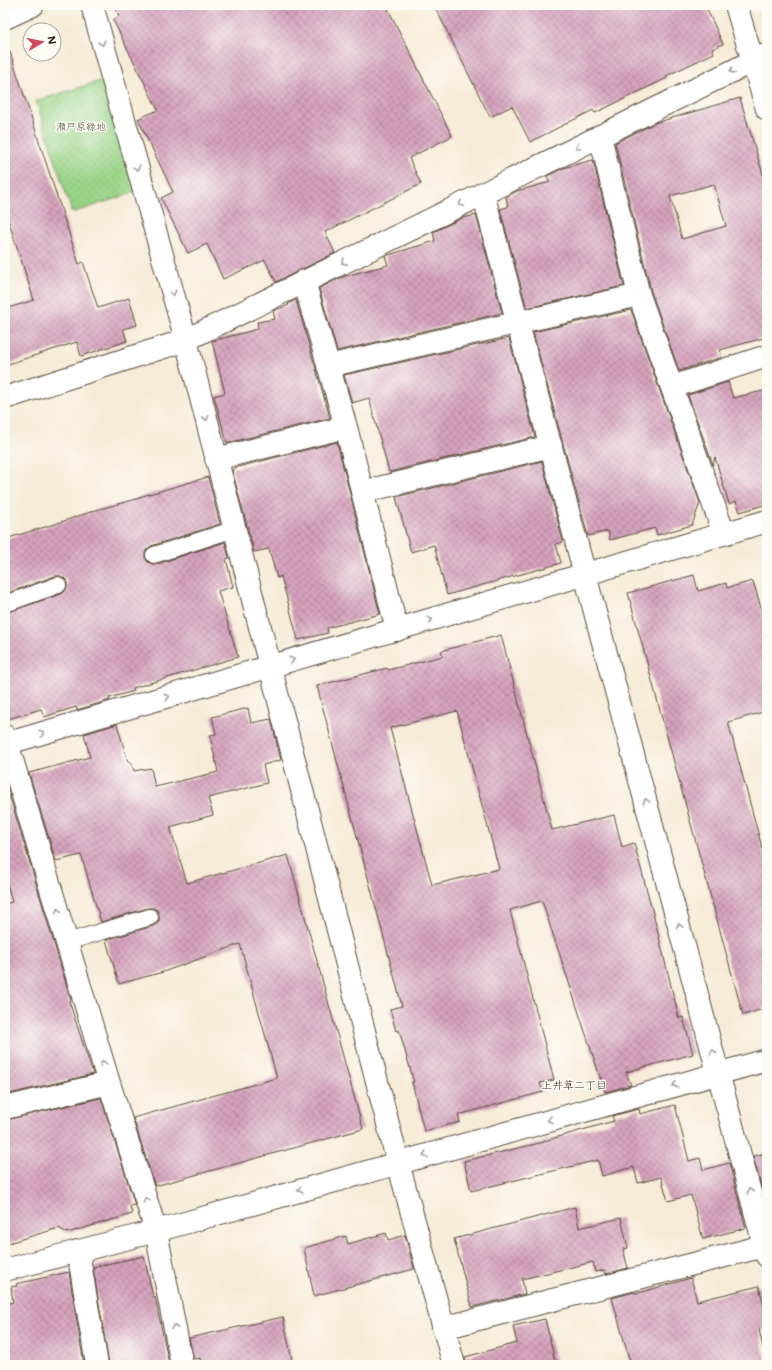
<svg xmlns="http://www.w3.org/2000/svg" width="772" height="1370" viewBox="0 0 772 1370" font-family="Mali,'Klee One',sans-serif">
<defs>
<pattern id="grass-dots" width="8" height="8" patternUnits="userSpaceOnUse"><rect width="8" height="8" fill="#9ad488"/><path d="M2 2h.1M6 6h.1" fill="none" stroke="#86b675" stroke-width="1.8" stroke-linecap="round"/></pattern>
<pattern id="building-cross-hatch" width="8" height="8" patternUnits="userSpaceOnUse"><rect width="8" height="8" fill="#d6a3bd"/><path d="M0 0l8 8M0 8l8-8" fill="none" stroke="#af8599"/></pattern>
</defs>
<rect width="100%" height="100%" fill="#fdfcf7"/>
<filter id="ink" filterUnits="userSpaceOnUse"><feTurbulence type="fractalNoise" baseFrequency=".025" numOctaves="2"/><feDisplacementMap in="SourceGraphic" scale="8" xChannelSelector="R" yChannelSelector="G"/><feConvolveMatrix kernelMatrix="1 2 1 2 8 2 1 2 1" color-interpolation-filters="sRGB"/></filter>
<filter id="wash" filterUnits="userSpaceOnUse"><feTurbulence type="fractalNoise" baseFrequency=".012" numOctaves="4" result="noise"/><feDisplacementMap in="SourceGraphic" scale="16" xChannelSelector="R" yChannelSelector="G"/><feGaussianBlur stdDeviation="0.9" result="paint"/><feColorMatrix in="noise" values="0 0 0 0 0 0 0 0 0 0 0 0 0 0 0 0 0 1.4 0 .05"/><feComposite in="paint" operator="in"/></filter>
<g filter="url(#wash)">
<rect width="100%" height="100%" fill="#f6ebd7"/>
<!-- grass -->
<path fill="url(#grass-dots)" stroke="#6a7f53" d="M 103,80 L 136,192 L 72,213 L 36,101 Z"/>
<g id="blocks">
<!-- building -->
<path fill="url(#building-cross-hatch)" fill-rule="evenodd" d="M 114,5 L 386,5 L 452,136 L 409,158 L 421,184 L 325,232 L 335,253 L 276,282 L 265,260 L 223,279 L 207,244 L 188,253 L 161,198 L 173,192 L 138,119 L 158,110 L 113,20 L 119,16 Z
M 434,5 L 705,5 L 723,44 L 712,49 L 714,53 L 666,76 L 667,78 L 595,113 L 593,110 L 530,142 L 512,106 L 490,117 Z
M 10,52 L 79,264 L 83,262 L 98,308 L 129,298 L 137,325 L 123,329 L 127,341 L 81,356 L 77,342 L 5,365 L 5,309 L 34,300 L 5,210 L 5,53 Z
M 740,98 L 767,188 L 767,337 L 720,350 L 722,357 L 679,371 L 651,291 L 615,143 L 655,123 ZM 714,184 L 726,226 L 682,239 L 670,196 Z
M 593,160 L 624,286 L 527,308 L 500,209 L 508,207 L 506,197 L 517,191 L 550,182 L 547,176 L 563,168 Z
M 476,215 L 502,313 L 337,351 L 319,288 L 345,276 L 388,265 L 385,256 L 435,241 L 433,232 L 462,218 Z
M 296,300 L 330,418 L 227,443 L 214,396 L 225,393 L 212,341 L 258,329 L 257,322 L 275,319 L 273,311 L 289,305 L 288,304 Z
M 631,310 L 700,503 L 692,525 L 657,535 L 655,528 L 610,540 L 608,531 L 588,536 L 533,332 Z
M 509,338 L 535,437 L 389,472 L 369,398 L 352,403 L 344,375 Z
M 728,382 L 733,398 L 767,390 L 767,504 L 740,512 L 736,501 L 729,504 L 715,457 L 713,465 L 688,395 Z
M 337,442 L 380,614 L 327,628 L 328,633 L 298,640 L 281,576 L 277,578 L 269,549 L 254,552 L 232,470 L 234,470 L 234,468 Z
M 542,461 L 563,542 L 556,544 L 561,563 L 447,595 L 434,545 L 411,552 L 396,497 Z
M 208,477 L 220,524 L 151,546 L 147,549 L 145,553 L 145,558 L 148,562 L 152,564 L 157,564 L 225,542 L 229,558 L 226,559 L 233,587 L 218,591 L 238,657 L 133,688 L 134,691 L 109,698 L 110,700 L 77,710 L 76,707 L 44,717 L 41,709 L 5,720 L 5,613 L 61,594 L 65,591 L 67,586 L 67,581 L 64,578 L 60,576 L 55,576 L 5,594 L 5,539 L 55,524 L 96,510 L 140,498 L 139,497 Z
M 694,575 L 698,591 L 726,583 L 727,588 L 753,581 L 767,628 L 767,711 L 728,722 L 767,866 L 767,1008 L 743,1015 L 628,593 Z
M 501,635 L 552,830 L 614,815 L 622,847 L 634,843 L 653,913 L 679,1018 L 683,1017 L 693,1054 L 626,1072 L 631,1085 L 605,1092 L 542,901 L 510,910 L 554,1080 L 540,1083 L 543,1092 L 458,1115 L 460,1122 L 424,1131 L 412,1082 L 414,1082 L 399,1030 L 396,1031 L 390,1009 L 402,1006 L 317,686 L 387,668 L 388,670 L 443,656 L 441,651 ZM 457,711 L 499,869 L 432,885 L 390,728 Z
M 248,708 L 251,723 L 271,719 L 281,760 L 263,765 L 267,783 L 208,798 L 213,815 L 170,827 L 187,883 L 288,855 L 363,1129 L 155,1186 L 133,1118 L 277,1078 L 240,944 L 163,972 L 119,984 L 106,940 L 153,926 L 157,924 L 159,920 L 159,914 L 157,910 L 153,908 L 148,908 L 101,922 L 81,855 L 56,861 L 29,773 L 90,757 L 84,734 L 117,724 L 128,762 L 131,762 L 134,771 L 151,768 L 155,787 L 218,772 L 210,735 L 216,734 L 212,717 Z
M 5,780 L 71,1000 L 69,1001 L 93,1074 L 5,1095 L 5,904 L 12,902 L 5,876 Z
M 101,1098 L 135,1205 L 130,1206 L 132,1214 L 67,1233 L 59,1228 L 5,1244 L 5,1120 Z
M 675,1105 L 689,1161 L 700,1158 L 703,1170 L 729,1163 L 746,1228 L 703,1239 L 691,1195 L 668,1201 L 661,1177 L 638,1183 L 634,1167 L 602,1176 L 598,1160 L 471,1191 L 464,1161 L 544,1142 L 544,1141 L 614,1121 L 612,1116 L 639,1109 L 640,1114 Z
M 767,1153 L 767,1208 L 753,1156 Z
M 575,1207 L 579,1228 L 621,1218 L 628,1248 L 623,1249 L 628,1268 L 606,1274 L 605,1270 L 595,1272 L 593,1262 L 522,1279 L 525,1294 L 472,1307 L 454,1239 Z
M 386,1233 L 388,1240 L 405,1235 L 414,1269 L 314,1296 L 304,1248 L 346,1236 L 348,1244 Z
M 144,1256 L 153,1297 L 155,1297 L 169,1364 L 109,1365 L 93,1267 Z
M 69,1272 L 84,1365 L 5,1365 L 5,1304 L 13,1302 L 11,1287 L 17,1286 L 16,1284 Z
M 691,1278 L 697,1301 L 759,1286 L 767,1319 L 767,1328 L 759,1330 L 767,1365 L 631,1365 L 612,1298 L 634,1292 L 634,1293 L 642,1292 Z
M 283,1317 L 293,1365 L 201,1365 L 200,1358 L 194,1359 L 189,1338 Z
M 545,1319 L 556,1365 L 466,1365 L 465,1357 L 517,1343 L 513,1326 Z"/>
</g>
</g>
<g filter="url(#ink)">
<use href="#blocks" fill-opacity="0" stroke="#57473a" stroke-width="1"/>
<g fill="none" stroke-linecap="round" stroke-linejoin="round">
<defs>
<path id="service" d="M 154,555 L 235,529
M 5,604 L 58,585
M 67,942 L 150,917"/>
<path id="minor" d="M 92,5 L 186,340 L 398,1163 L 454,1365
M 600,136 L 639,295 L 724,534
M 483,193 L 767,1256
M 304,281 L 346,427 L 397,630
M 328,366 L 639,295
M 672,387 L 767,356
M 5,398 L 186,340 L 767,54
M 216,459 L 346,427
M 362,492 L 551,446
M 5,736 L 109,1083 L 156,1231 L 182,1365
M 5,744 L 767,521
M 5,1108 L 109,1083
M 78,1251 L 97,1365
M 443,1328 L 764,1246"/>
<path id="tertiary" d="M 736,5 L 767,109
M 5,18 L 33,5
M 5,1270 L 156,1231 L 767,1060"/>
</defs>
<!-- service casing -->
<use href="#service" stroke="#57473a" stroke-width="18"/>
<!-- minor casing -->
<use href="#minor" stroke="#57473a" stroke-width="24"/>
<!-- tertiary casing -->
<use href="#tertiary" stroke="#57473a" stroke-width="24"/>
<!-- service -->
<use href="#service" stroke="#fff" stroke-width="16"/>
<!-- minor -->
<use href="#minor" stroke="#fff" stroke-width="22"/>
<!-- tertiary -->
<use href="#tertiary" stroke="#fff" stroke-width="22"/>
</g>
<!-- one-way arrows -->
<defs><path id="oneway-chevron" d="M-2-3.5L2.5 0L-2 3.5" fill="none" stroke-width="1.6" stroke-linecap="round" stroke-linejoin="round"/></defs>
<g stroke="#a79f9a">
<use href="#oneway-chevron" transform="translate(102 43) rotate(74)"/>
<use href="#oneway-chevron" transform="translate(732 71) rotate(154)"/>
<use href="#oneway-chevron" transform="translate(578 147) rotate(154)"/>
<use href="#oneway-chevron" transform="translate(137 168) rotate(74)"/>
<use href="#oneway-chevron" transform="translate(461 204) rotate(154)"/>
<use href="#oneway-chevron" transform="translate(344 262) rotate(154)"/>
<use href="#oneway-chevron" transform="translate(173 293) rotate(74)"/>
<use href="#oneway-chevron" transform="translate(206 418) rotate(76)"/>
<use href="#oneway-chevron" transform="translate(430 620) rotate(-16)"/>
<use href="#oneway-chevron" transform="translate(292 660) rotate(-16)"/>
<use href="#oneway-chevron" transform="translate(167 697) rotate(-16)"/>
<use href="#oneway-chevron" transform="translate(42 733) rotate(-16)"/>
<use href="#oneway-chevron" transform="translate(646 801) rotate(-105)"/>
<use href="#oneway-chevron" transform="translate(58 911) rotate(-107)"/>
<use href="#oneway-chevron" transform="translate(679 926) rotate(-105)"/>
<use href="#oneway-chevron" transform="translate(713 1052) rotate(-105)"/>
<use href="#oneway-chevron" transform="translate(103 1063) rotate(-107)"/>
<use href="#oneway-chevron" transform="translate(675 1085) rotate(164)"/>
<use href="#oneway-chevron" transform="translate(550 1120) rotate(164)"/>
<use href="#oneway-chevron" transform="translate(425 1155) rotate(164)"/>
<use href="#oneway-chevron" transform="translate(300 1190) rotate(164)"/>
<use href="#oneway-chevron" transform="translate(750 1191) rotate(-105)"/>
<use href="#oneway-chevron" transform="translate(146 1200) rotate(-107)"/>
<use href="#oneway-chevron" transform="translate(174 1327) rotate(-101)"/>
</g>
</g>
<g text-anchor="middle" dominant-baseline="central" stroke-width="3" stroke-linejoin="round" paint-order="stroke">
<!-- park labels -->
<g font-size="10" fill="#585d3e" stroke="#fdfcf7">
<text x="81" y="126">瀬戸原緑地</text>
</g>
<!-- neighbourhood labels -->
<g font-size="11" fill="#3b2a1e" stroke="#fdfcf7">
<text x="574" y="1084">上井草二丁目</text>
</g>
</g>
<!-- margin -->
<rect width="772" height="1370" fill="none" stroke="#fdfcf7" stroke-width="20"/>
<!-- north arrow -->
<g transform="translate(42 42) rotate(80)"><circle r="19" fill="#fdfcf7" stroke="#afa8a0"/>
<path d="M0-3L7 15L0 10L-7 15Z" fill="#d1495b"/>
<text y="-6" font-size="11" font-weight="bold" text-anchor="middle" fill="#3b2a1e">N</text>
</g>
</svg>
